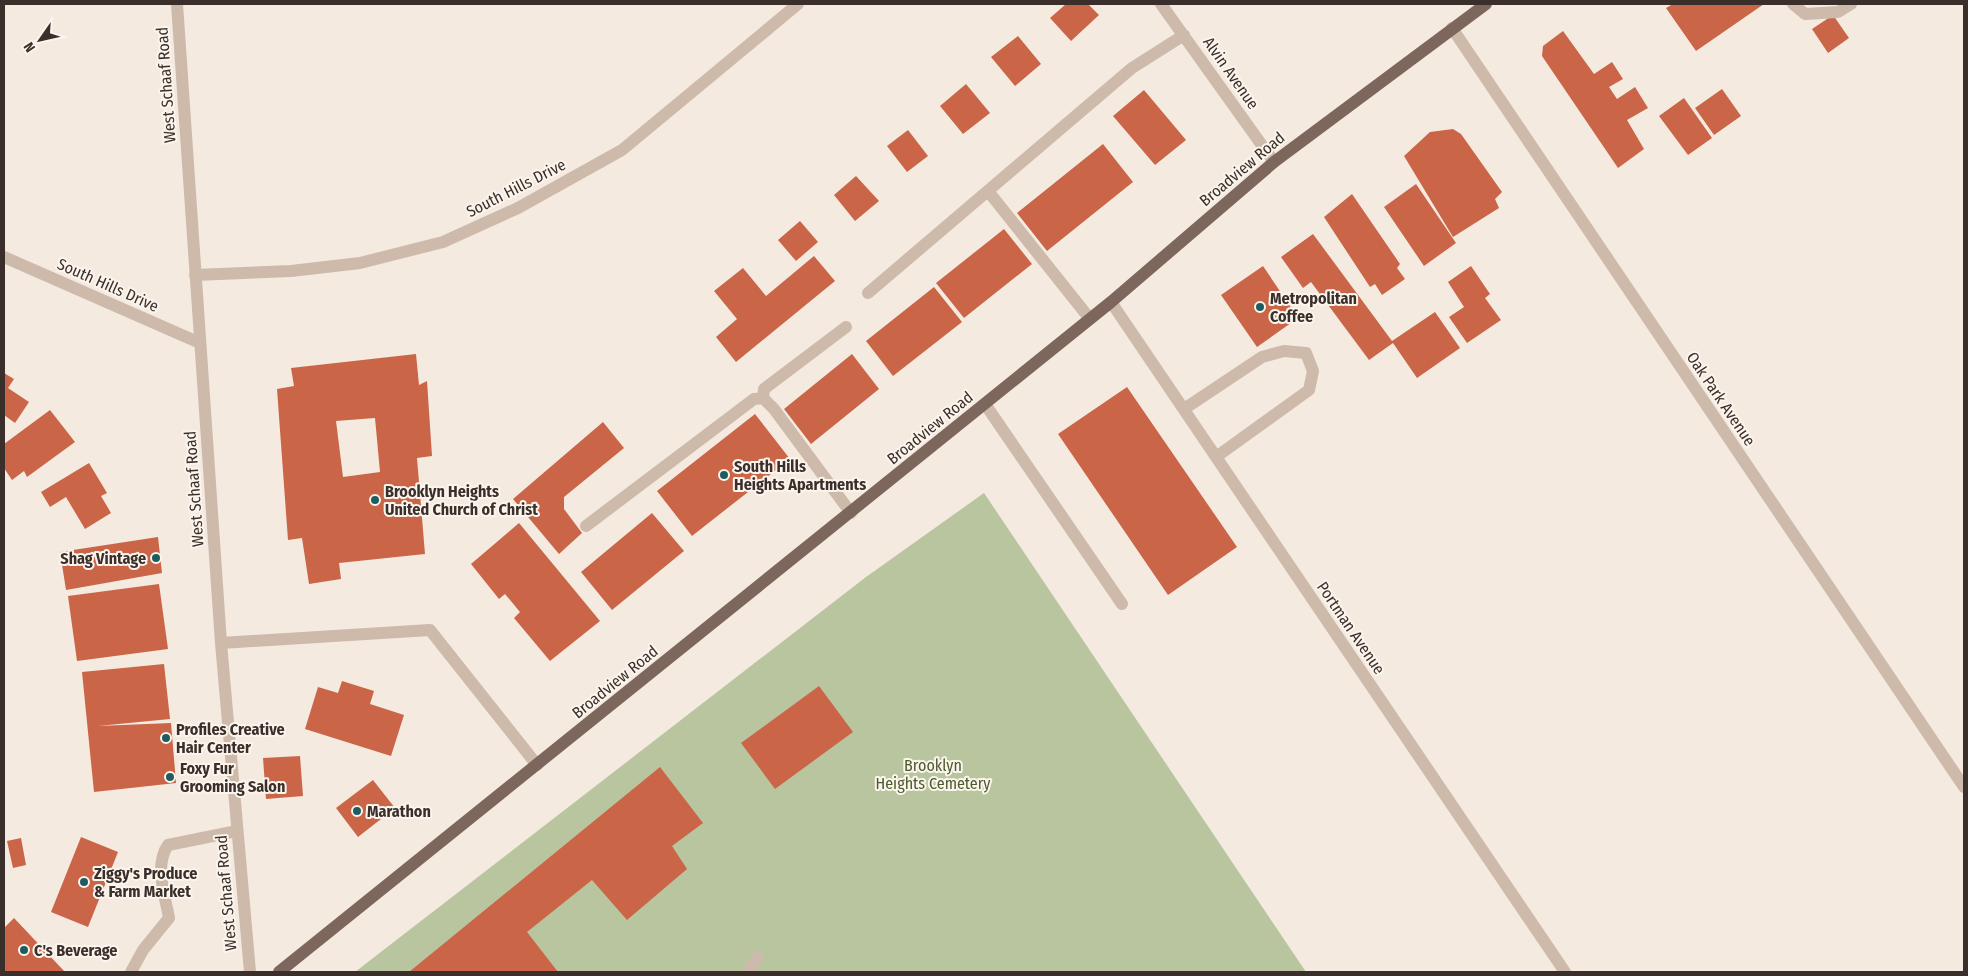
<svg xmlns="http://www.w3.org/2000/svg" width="1968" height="976" viewBox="0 0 1968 976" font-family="'Fira Sans Condensed',sans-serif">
<rect width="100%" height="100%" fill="#f4eae0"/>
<!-- green -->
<path fill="#b9c59f" d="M 984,493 L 1306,972 L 355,972 L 866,577 Z"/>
<!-- building -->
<path fill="#ca6548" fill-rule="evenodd" d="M 1066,4 L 1088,4 L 1099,15 L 1071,41 L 1050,18 Z
M 1673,4 L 1764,4 L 1696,51 L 1666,8 Z
M 1833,15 L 1849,38 L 1828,53 L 1812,29 Z
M 1563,31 L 1594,74 L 1612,62 L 1623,79 L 1609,87 L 1617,99 L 1635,87 L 1648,108 L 1627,120 L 1644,149 L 1618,168 L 1542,56 L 1543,46 Z
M 1018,36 L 1041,64 L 1015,86 L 991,57 Z
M 966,84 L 990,113 L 963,134 L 940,106 Z
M 1722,89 L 1741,116 L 1714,135 L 1695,108 Z
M 1144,90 L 1186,140 L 1155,165 L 1113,116 Z
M 1684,98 L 1712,138 L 1688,155 L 1659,116 Z
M 1453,129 L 1461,134 L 1502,192 L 1495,199 L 1499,208 L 1453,237 L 1404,156 L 1430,132 Z
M 908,130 L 928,156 L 907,172 L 887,146 Z
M 1103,144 L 1133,182 L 1047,251 L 1017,213 Z
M 856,176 L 879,201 L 855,221 L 834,195 Z
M 1416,184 L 1456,243 L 1424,266 L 1384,207 Z
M 1352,194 L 1400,264 L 1397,268 L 1405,279 L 1382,295 L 1375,284 L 1370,287 L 1324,217 Z
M 800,221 L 818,242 L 796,261 L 778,240 Z
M 1004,229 L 1032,264 L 964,318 L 936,283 Z
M 1313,234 L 1392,341 L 1435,312 L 1460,348 L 1417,378 L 1393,343 L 1369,360 L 1311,282 L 1303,288 L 1281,257 Z
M 814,256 L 835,281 L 736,362 L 716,337 L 737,319 L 714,291 L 743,268 L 766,296 Z
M 1263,266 L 1298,318 L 1257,347 L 1221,295 Z
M 1471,266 L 1490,294 L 1485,298 L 1501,320 L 1467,343 L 1449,317 L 1464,307 L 1448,282 Z
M 934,287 L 962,322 L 893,376 L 866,341 Z
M 416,354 L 419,385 L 427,381 L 432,456 L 417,458 L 425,554 L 339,563 L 341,579 L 309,584 L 302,538 L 288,540 L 277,389 L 294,386 L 291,368 ZM 375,418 L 380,472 L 343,477 L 336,421 Z
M 852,354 L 879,389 L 811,444 L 784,409 Z
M 4,373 L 14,379 L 8,388 L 29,402 L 15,423 L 4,415 Z
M 1127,387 L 1237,547 L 1168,595 L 1058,434 Z
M 50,410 L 75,442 L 27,477 L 24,471 L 12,480 L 4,468 L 4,444 Z
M 755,414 L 790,459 L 692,536 L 657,491 Z
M 603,422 L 624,448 L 564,497 L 564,509 L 582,533 L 559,554 L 513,499 Z
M 89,463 L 107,493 L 101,496 L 111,513 L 85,529 L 66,497 L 50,507 L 41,492 Z
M 652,513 L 684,551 L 612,610 L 581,572 Z
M 519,523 L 600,621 L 550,661 L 514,618 L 520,612 L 505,594 L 499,599 L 471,564 Z
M 158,537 L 162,573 L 66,590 L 60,552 Z
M 159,584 L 168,649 L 77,661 L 68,596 Z
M 164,664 L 170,719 L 98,726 L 171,723 L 176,783 L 94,792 L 82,672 Z
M 342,681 L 374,691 L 370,704 L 404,715 L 391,756 L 305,729 L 318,687 L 338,693 Z
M 819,686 L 853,732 L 775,789 L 741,743 Z
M 300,756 L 303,796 L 266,799 L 263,758 Z
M 660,767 L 703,823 L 672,846 L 687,869 L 627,920 L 592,880 L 527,932 L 558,972 L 409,972 Z
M 373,780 L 395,808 L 358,837 L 336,808 Z
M 81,837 L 118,852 L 88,927 L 51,912 Z
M 21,838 L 26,865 L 13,868 L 7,841 Z
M 14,918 L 65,972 L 4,972 L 4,928 Z"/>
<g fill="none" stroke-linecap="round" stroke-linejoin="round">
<!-- minor -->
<path stroke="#cdbaab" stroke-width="12" d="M 177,4 L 221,643 L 250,972
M 1161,4 L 1274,162
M 1793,4 L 1805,14 L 1838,12 L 1851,4
M 1452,28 L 1964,787
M 988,191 L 1090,319
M 4,257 L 200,343
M 195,275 L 291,271 L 360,263 L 443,242 L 518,208 L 622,150 L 798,4
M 868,293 L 1132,68 L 1184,35
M 1111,302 L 1565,972
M 763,398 L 764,389 L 846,327
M 985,404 L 1122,604
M 1184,409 L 1262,357 L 1284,351 L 1306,353 L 1313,371 L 1309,390 L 1216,457
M 586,526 L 754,399 L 763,398 L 774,409 L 851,513
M 221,643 L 430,630 L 537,765
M 131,972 L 143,950 L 169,918 C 165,895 154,865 168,845 L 237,831
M 748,972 L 758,957"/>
<!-- major -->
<path stroke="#7d665b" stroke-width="12" d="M 279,972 L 1111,302 L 1274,162 L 1486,4"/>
</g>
<!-- markers -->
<g fill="#1e5c5f" stroke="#fbf5ed" stroke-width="2">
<circle cx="1260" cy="307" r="5"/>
<circle cx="724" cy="475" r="5"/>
<circle cx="375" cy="500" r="5"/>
<circle cx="156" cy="558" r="5"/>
<circle cx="166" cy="738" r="5"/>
<circle cx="170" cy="777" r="5"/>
<circle cx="357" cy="811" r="5"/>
<circle cx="84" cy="882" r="5"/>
<circle cx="24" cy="950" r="5"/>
</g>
<g text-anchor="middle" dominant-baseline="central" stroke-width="4" stroke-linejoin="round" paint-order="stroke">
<!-- street labels -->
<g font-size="16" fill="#3b2f2b" stroke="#fbf5ed">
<text transform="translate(1231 73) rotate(55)">Alvin Avenue</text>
<text transform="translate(166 85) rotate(-94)">West Schaaf Road</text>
<text transform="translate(1242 169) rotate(-40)">Broadview Road</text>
<text transform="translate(516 188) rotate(-27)">South Hills Drive</text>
<text transform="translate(108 285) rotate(24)">South Hills Drive</text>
<text transform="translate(1721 399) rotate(56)">Oak Park Avenue</text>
<text transform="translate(930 428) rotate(-39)">Broadview Road</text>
<text transform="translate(194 489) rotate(-94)">West Schaaf Road</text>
<text transform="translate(1351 628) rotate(56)">Portman Avenue</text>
<text transform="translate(615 682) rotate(-39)">Broadview Road</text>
<text transform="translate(226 893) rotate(-95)">West Schaaf Road</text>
</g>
<!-- poi labels -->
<g font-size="16" font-weight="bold" fill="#3b2f2b" stroke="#fbf5ed" text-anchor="start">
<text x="1270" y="298">Metropolitan<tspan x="1270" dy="18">Coffee</tspan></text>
<text x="734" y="466">South Hills<tspan x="734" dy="18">Heights Apartments</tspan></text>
<text x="385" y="491">Brooklyn Heights<tspan x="385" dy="18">United Church of Christ</tspan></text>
<text x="146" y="558" text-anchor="end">Shag Vintage</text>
<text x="176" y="729">Profiles Creative<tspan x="176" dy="18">Hair Center</tspan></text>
<text x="180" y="768">Foxy Fur<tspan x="180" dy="18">Grooming Salon</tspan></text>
<text x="367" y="811">Marathon</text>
<text x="94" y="873">Ziggy's Produce<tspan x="94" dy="18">&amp; Farm Market</tspan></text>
<text x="34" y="950">C's Beverage</text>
</g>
<!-- park labels -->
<g font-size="16" fill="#4b5b2d" stroke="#fbf5ed">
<text x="933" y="765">Brooklyn<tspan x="933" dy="18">Heights Cemetery</tspan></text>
</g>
</g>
<!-- border -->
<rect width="1968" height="976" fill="none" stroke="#3b2f2b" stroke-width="10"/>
<!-- north arrow -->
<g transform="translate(40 40) rotate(236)" stroke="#fbf5ed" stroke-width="4" paint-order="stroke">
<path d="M0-4L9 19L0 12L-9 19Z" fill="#3b2f2b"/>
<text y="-8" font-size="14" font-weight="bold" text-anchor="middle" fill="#3b2f2b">N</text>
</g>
</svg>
